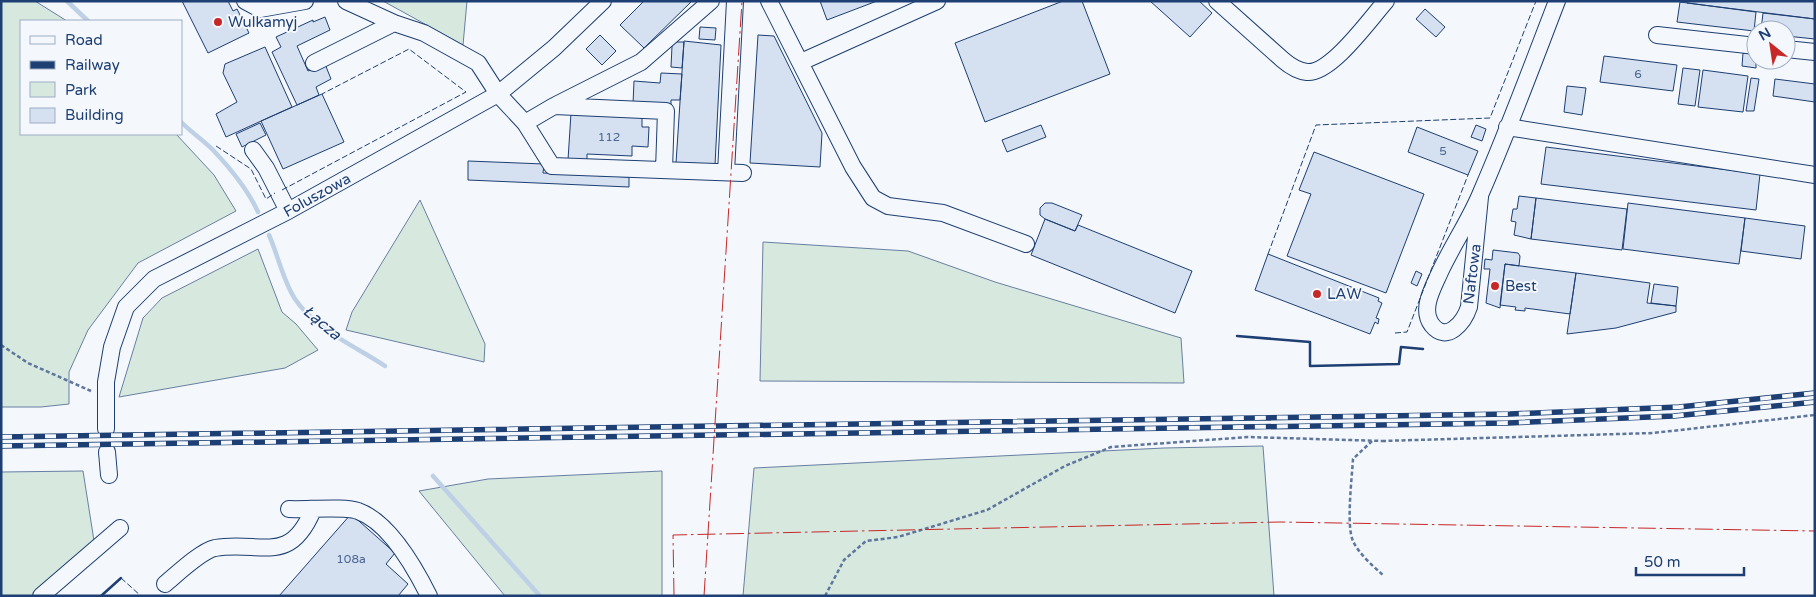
<svg xmlns="http://www.w3.org/2000/svg" width="1816" height="597" viewBox="0 0 1816 597" font-family="'Varela Round',sans-serif">
<rect width="100%" height="100%" fill="#f4f7fb"/>
<!-- green -->
<path fill="#d7e8df" stroke="#687fa3" d="M 1,1 L 35,1 L 67,21 L 21,21 L 21,134 L 176,134 L 214,175 L 236,211 L 138,263 L 88,330 L 69,372 L 69,404 L 41,407 L 1,407 Z
M 383,1 L 467,1 L 463,45 Z
M 420,200 L 485,344 L 484,362 L 346,330 L 352,312 Z
M 763,242 L 908,251 L 995,282 L 1181,338 L 1184,383 L 760,381 Z
M 258,249 L 282,312 L 296,324 L 318,350 L 285,368 L 119,397 L 143,318 L 162,298 Z
M 1263,446 L 1274,596 L 743,596 L 754,468 L 1164,448 Z
M 83,471 L 95,547 L 39,596 L 1,596 L 1,472 Z
M 662,471 L 662,596 L 505,596 L 419,491 L 488,479 Z"/>
<g fill="none" stroke-linecap="round" stroke-linejoin="round">
<!-- stream -->
<path stroke="#bed0e5" stroke-width="4.5" d="M 67,1 L 88,21
M 181,122 C 191,132 203,140 213,150 C 231,169 247,188 258,212
M 269,235 C 278,255 283,281 295,299 C 316,330 355,346 385,366
M 433,476 L 540,596"/>
</g>
<!-- building -->
<path fill="#d5e0f0" stroke="#1d3f73" d="M 182,1 L 228,1 L 233,11 L 237,9 L 249,33 L 208,53 Z
M 644,1 L 692,1 L 644,48 L 620,25 Z
M 820,1 L 877,1 L 827,20 Z
M 1063,1 L 1082,1 L 1110,74 L 985,122 L 955,43 Z
M 1150,1 L 1199,1 L 1212,13 L 1190,37 Z
M 1687,1 L 1815,1 L 1815,19 L 1687,3 Z
M 1680,2 L 1756,12 L 1754,31 L 1677,22 Z
M 1425,9 L 1445,27 L 1436,37 L 1416,19 Z
M 1763,13 L 1815,19 L 1815,39 L 1786,36 L 1786,30 L 1761,30 Z
M 325,17 L 330,30 L 297,46 L 308,71 L 325,64 L 331,79 L 316,87 L 319,95 L 297,105 L 272,52 L 281,47 L 276,37 L 313,20 L 313,22 Z
M 700,27 L 716,28 L 715,40 L 699,39 Z
M 600,35 L 616,51 L 602,65 L 586,49 Z
M 758,35 L 774,36 L 822,133 L 820,167 L 750,163 Z
M 684,41 L 721,45 L 715,165 L 676,163 Z
M 674,42 L 684,42 L 682,68 L 671,67 L 672,46 Z
M 265,47 L 292,107 L 226,137 L 216,114 L 237,102 L 223,73 L 225,64 Z
M 1743,53 L 1756,54 L 1756,68 L 1742,66 Z
M 1604,56 L 1677,65 L 1673,91 L 1600,82 Z
M 1683,68 L 1700,70 L 1695,106 L 1678,104 Z
M 1703,70 L 1748,76 L 1743,112 L 1698,107 Z
M 661,73 L 682,74 L 680,100 L 671,100 L 671,106 L 633,104 L 634,81 L 660,83 Z
M 1751,78 L 1759,79 L 1754,111 L 1746,111 Z
M 1775,79 L 1815,84 L 1815,102 L 1773,96 Z
M 1567,86 L 1586,88 L 1582,115 L 1564,112 Z
M 322,94 L 344,142 L 283,169 L 261,121 Z
M 571,113 L 642,116 L 642,127 L 649,127 L 648,147 L 632,146 L 632,156 L 587,154 L 587,160 L 568,160 Z
M 260,123 L 266,135 L 242,147 L 236,134 Z
M 1041,125 L 1046,137 L 1007,152 L 1002,140 Z
M 1476,125 L 1486,129 L 1482,141 L 1471,137 Z
M 1417,127 L 1478,151 L 1468,175 L 1408,152 Z
M 1546,147 L 1760,174 L 1756,210 L 1541,184 Z
M 1314,152 L 1424,194 L 1386,293 L 1287,256 L 1311,194 L 1299,190 Z
M 468,161 L 544,164 L 543,173 L 629,177 L 629,187 L 468,180 Z
M 1519,196 L 1536,198 L 1531,239 L 1514,235 L 1516,222 L 1511,221 L 1513,209 L 1517,209 Z
M 1536,198 L 1627,209 L 1622,250 L 1531,239 Z
M 1045,203 L 1052,203 L 1082,215 L 1075,231 L 1045,219 L 1040,215 L 1040,208 Z
M 1628,203 L 1745,218 L 1739,264 L 1623,249 Z
M 1745,218 L 1805,226 L 1801,259 L 1741,251 Z
M 1045,219 L 1075,231 L 1078,225 L 1192,271 L 1175,313 L 1031,255 Z
M 1493,250 L 1518,253 L 1520,256 L 1519,266 L 1505,264 L 1500,308 L 1486,303 L 1490,269 L 1484,269 L 1485,259 L 1492,260 Z
M 1268,254 L 1379,298 L 1378,301 L 1382,303 L 1376,318 L 1379,319 L 1378,324 L 1375,322 L 1370,334 L 1255,290 Z
M 1505,264 L 1576,273 L 1570,314 L 1525,308 L 1525,311 L 1515,310 L 1516,307 L 1500,305 Z
M 1416,271 L 1422,274 L 1417,286 L 1411,283 Z
M 1576,273 L 1650,283 L 1647,303 L 1676,306 L 1676,312 L 1616,328 L 1567,334 Z
M 1654,284 L 1678,287 L 1676,306 L 1651,303 Z
M 351,514 L 395,553 L 386,564 L 408,584 L 398,596 L 279,596 Z"/>
<g fill="none" stroke-linecap="round" stroke-linejoin="round">
<defs>
<path id="minor" d="M 245,1 L 260,9 L 305,1
M 346,1 L 394,23 L 424,33 L 478,63 L 498,94 L 525,123
M 769,1 L 853,167 L 873,198 L 888,206 L 943,213 L 1026,244
M 1217,1 L 1283,60 C 1290,66 1297,71 1307,72 C 1331,74 1370,19 1386,1
M 1657,35 L 1756,46
M 1786,49 L 1815,52
M 801,62 L 937,1
M 314,63 L 394,23
M 556,105 L 641,62 L 711,1
M 1507,127 L 1815,175
M 253,150 L 266,168 L 288,211
M 664,170 L 666,111 L 554,106 L 525,123 L 552,166 L 743,173
M 726,172 L 735,1
M 1480,197 L 1469,307 C 1464,322 1447,344 1432,325 C 1420,309 1433,288 1440,272 C 1452,246 1469,221 1480,195 C 1508,131 1532,66 1557,1
M 106,429 L 106,382 L 112,347 L 126,307 L 154,279 L 288,211 L 498,94 L 554,48 L 603,1
M 107,452 L 109,475
M 289,509 C 304,510 346,506 358,511 C 389,522 415,568 429,596
M 165,584 C 177,574 201,551 215,548 C 261,540 289,567 313,510
M 41,596 L 120,528"/>
</defs>
<!-- minor casing -->
<use href="#minor" stroke="#1d3f73" stroke-width="18"/>
<!-- path -->
<path stroke="#5e769c" stroke-width="2.5" stroke-dasharray="4 2.5" stroke-linecap="butt" d="M 1,345 L 28,363 L 91,391
M 1372,441 L 1353,459 C 1352,477 1346,526 1353,541 C 1359,554 1373,566 1384,576
M 1382,441 L 1653,433 L 1815,415
M 825,596 L 844,560 L 866,541 L 898,537 L 987,510 L 1065,466 L 1111,447 L 1248,437 L 1383,441"/>
<!-- minor -->
<use href="#minor" stroke="#f4f7fb" stroke-width="16"/>
<defs>
<path id="rail" d="M 1,437 L 1510,414 L 1679,407 L 1815,393
M 1,446 L 1508,423 L 1674,416 L 1815,402"/>
</defs>
<!-- rail casing -->
<use href="#rail" stroke="#1d3f73" stroke-width="5.5"/>
<!-- rail -->
<use href="#rail" stroke="#f4f7fb" stroke-width="4" stroke-dasharray="11" stroke-linecap="butt"/>
<!-- fence -->
<path stroke="#1d3f73" stroke-width="1" stroke-dasharray="6 2.5" stroke-linecap="butt" d="M 216,146 L 251,169 L 266,199 L 275,193
M 282,190 L 466,92 L 409,49 L 322,94
M 1268,254 L 1316,125 L 1490,118 L 1536,1
M 1395,333 L 1407,332 L 1468,175
M 121,578 L 141,596"/>
<!-- wall -->
<path stroke="#1d3f73" stroke-width="2.5" d="M 1237,336 L 1310,342 L 1310,366 L 1399,364 L 1401,347 L 1423,349
M 101,596 L 121,578"/>
<!-- power -->
<path stroke="#c62828" stroke-width="1" stroke-dasharray="18 4 2.5 4" stroke-linecap="butt" d="M 674,596 L 673,535 L 1280,522 L 1815,531
M 704,596 L 742,1"/>
</g>
<!-- markers -->
<g fill="#c62828" stroke="#f4f7fb" stroke-width="2">
<circle cx="218" cy="22" r="5"/>
<circle cx="1495" cy="286" r="5"/>
<circle cx="1317" cy="294" r="5"/>
</g>
<g text-anchor="middle" dominant-baseline="central" stroke-width="4" stroke-linejoin="round" paint-order="stroke">
<!-- number labels -->
<g font-size="12" fill="#4b6792">
<text x="1638" y="74">6</text>
<text x="609" y="137">112</text>
<text x="1443" y="151">5</text>
<text x="351" y="559">108a</text>
</g>
<!-- poi labels -->
<g font-size="15" fill="#1d3f73" stroke="#f4f7fb" text-anchor="start">
<text x="228" y="22">Wulkamyj</text>
<text x="1505" y="286">Best</text>
<text x="1327" y="294">LAW</text>
</g>
<!-- street labels -->
<g font-size="15" fill="#1d3f73" stroke="#f4f7fb">
<text transform="translate(317 195) rotate(-29)">Foluszowa</text>
<text transform="translate(1472 274) rotate(-83)">Naftowa</text>
</g>
<!-- water labels -->
<g font-size="16" font-style="italic" fill="#1d3f73" stroke="#f4f7fb">
<text transform="translate(322 323) rotate(40)">Łącza</text>
</g>
</g>
<!-- border -->
<rect width="1816" height="597" fill="none" stroke="#1d3f73" stroke-width="5"/>
<!-- legend -->
<rect x="20" y="20" width="162" height="115" fill="#f4f7fb" stroke="#9eadc5"/>
<rect x="30" y="36" width="25" height="8" fill="#f4f7fb" stroke="#9eadc5"/>
<text x="65" y="45" font-size="15" fill="#1d3f73">Road</text>
<rect x="30" y="61" width="25" height="8" fill="#1d3f73" stroke="#9eadc5"/>
<text x="65" y="70" font-size="15" fill="#1d3f73">Railway</text>
<rect x="30" y="82" width="25" height="15" fill="#d7e8df" stroke="#9eadc5"/>
<text x="65" y="95" font-size="15" fill="#1d3f73">Park</text>
<rect x="30" y="108" width="25" height="15" fill="#d5e0f0" stroke="#9eadc5"/>
<text x="65" y="120" font-size="15" fill="#1d3f73">Building</text>
<!-- north arrow -->
<g transform="translate(1771 45) rotate(330)"><circle r="24" fill="#f4f7fb" stroke="#9eadc5"/>
<path d="M0-4L9 19L0 12L-9 19Z" fill="#c62828"/>
<text y="-8" font-size="14" font-weight="bold" text-anchor="middle" fill="#1d3f73">N</text>
</g>
<!-- scale -->
<path d="M1636 567v8h108v-8" fill="none" stroke="#1d3f73" stroke-width="2.5"/>
<text x="1644" y="567" font-size="15" fill="#1d3f73" stroke="#f4f7fb" stroke-width="4" paint-order="stroke">50 m</text>
</svg>
